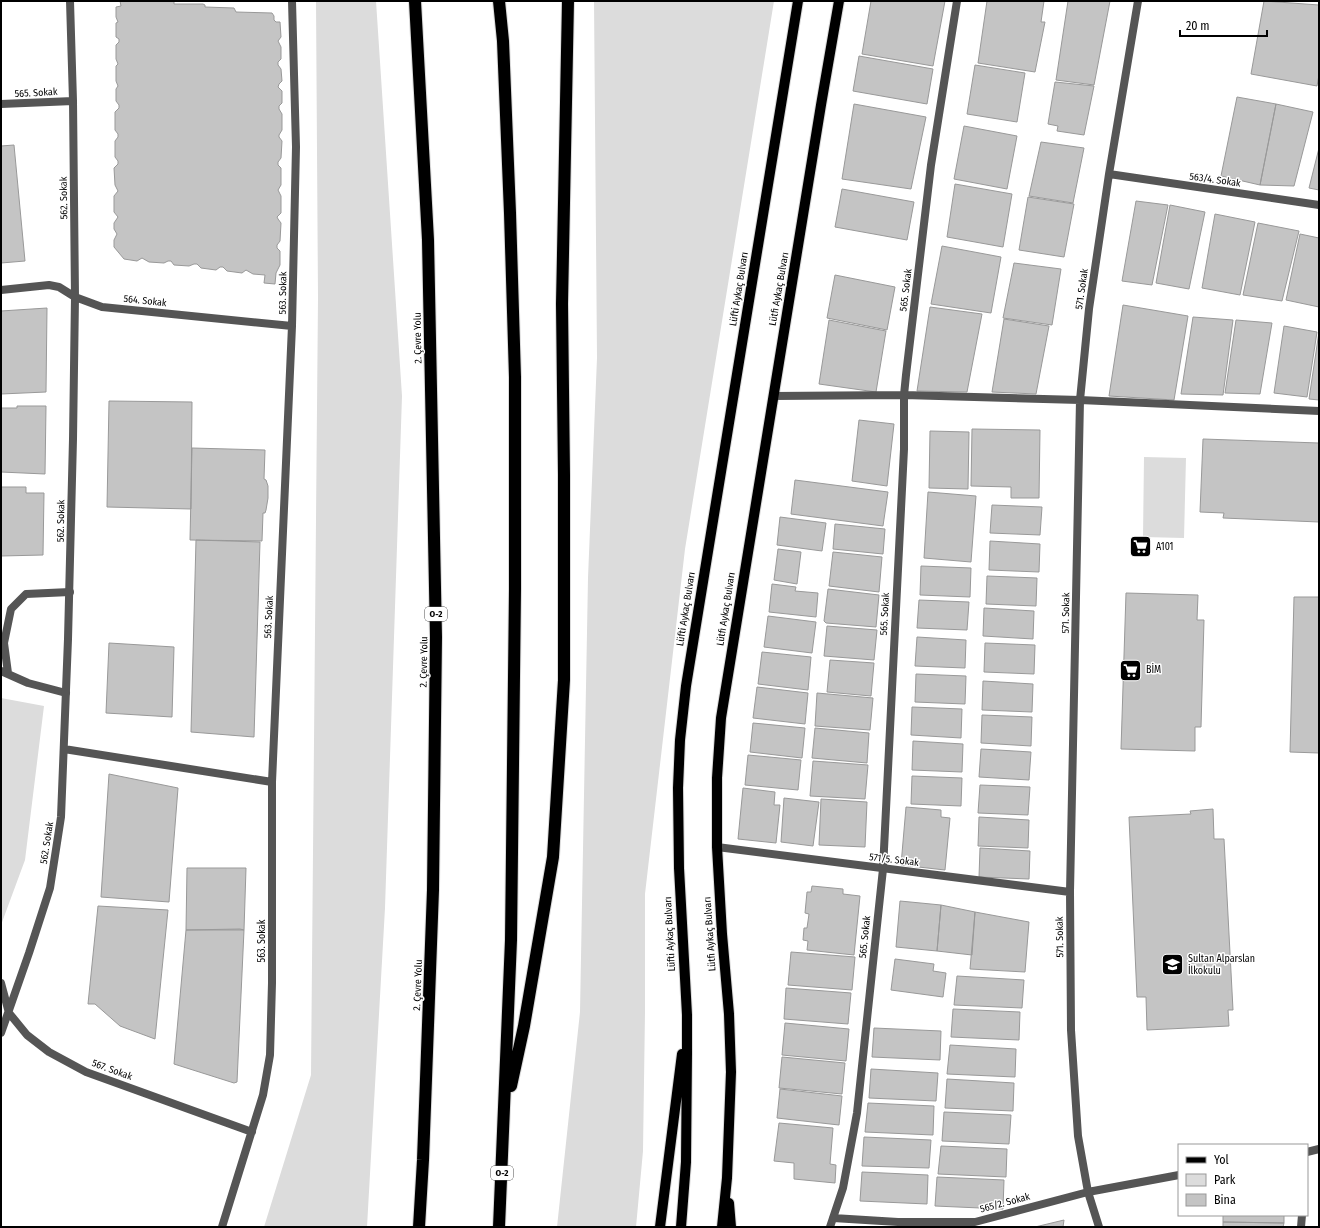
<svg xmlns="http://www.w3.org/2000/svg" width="1320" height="1228" viewBox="0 0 1320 1228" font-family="'Fira Sans Condensed',sans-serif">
<rect width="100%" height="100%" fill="#fff"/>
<!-- green -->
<path fill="#dcdcdc" d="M 316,1 L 376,1 L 402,396 L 385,908 L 367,1227 L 264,1227 L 311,1075 L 318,298 Z
M 594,1 L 774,1 L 685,549 L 645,894 L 645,1012 L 643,1151 L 636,1227 L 557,1227 L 580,1012 L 588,578 L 597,358 Z
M 1144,457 L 1186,458 L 1184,538 L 1143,537 Z
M 1,698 L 44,706 L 25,860 L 1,925 Z"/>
<!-- building -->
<path fill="#c4c4c4" stroke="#999" d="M 120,1 L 174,1 L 174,4 L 203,4 L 205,5 L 205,7 L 234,8 L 236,12 L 272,13 L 274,16 L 274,20 L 276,22 L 280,22 L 281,37 L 278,41 L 281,47 L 281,59 L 278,62 L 278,65 L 281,69 L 282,81 L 279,84 L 278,87 L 282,91 L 282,103 L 279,106 L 279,109 L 282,114 L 282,130 L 279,135 L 279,137 L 282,141 L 281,158 L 278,162 L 278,165 L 281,168 L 281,185 L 278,190 L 281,196 L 281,213 L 277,217 L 278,219 L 281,223 L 280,241 L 277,245 L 277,248 L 280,251 L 280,265 L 276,273 L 275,284 L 264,283 L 265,275 L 253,274 L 246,270 L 242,273 L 227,271 L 223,267 L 220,267 L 216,270 L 201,268 L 197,264 L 194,264 L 189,266 L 174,265 L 171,261 L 168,261 L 164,263 L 149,262 L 142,258 L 137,261 L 124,259 L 114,247 L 114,240 L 117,234 L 114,229 L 114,223 L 118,217 L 114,212 L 114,196 L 118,191 L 115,185 L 114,168 L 118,164 L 118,161 L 115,157 L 115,141 L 118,137 L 118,134 L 115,130 L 115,112 L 119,108 L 119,105 L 116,101 L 116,89 L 118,86 L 116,81 L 116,66 L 118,64 L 116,59 L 116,45 L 119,42 L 119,39 L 116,37 L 116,23 L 118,22 L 116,17 L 116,7 L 121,6 Z
M 871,1 L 945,1 L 933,66 L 862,54 Z
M 987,1 L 1044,1 L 1041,22 L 1045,22 L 1035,72 L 978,63 Z
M 1068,1 L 1110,1 L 1094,85 L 1056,80 Z
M 1264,1 L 1319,5 L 1319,75 L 1317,86 L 1251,74 Z
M 859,56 L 933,69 L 927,104 L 853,91 Z
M 975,65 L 1025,73 L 1017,122 L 967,114 Z
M 1055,82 L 1094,86 L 1084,135 L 1057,131 L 1058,126 L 1048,124 Z
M 1237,97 L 1276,104 L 1260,185 L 1221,176 Z
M 854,104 L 926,117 L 911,189 L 842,179 Z
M 1276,104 L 1313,112 L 1294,186 L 1260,185 Z
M 964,126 L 1017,136 L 1007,189 L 954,179 Z
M 1041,142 L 1084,148 L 1073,203 L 1029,196 Z
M 14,145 L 25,261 L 1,263 L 1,146 Z
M 1319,148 L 1319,190 L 1309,188 Z
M 955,184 L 1012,194 L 1003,247 L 947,237 Z
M 842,189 L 914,202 L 907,240 L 835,227 Z
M 1028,197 L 1074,204 L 1064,257 L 1019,250 Z
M 1136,201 L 1168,205 L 1152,285 L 1122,281 Z
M 1170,205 L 1205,212 L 1189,289 L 1156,283 Z
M 1215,214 L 1255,222 L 1240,295 L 1202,288 Z
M 1258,223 L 1299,231 L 1282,301 L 1243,295 Z
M 1300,234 L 1319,238 L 1319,307 L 1286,300 Z
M 942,246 L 1001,257 L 991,313 L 931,304 Z
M 1014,263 L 1061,269 L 1052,325 L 1003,318 Z
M 835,275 L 895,287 L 887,330 L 827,318 Z
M 1123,305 L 1188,316 L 1174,400 L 1109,396 Z
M 930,307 L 982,314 L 967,392 L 917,391 Z
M 47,308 L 46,392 L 1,394 L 1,311 Z
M 1193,317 L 1233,320 L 1223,395 L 1181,394 Z
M 1004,319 L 1049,326 L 1036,394 L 992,392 Z
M 829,320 L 886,331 L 876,392 L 819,384 Z
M 1236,320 L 1272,323 L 1260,394 L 1225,393 Z
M 1284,326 L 1317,332 L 1307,397 L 1274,393 Z
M 1319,332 L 1319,400 L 1309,399 Z
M 109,401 L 192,402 L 191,509 L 107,507 Z
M 17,406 L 46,406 L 45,474 L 1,472 L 1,408 L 17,408 Z
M 859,420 L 894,424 L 887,486 L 852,481 Z
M 972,429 L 1040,430 L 1039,498 L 1011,498 L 1011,487 L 971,486 Z
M 930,431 L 969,432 L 968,489 L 929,488 Z
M 1203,439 L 1319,443 L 1319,522 L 1223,518 L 1224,513 L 1200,512 Z
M 192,448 L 265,450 L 264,479 L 266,480 L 268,486 L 268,498 L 266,510 L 265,513 L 263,513 L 262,541 L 190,540 Z
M 795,480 L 888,492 L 883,526 L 791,514 Z
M 1,487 L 26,487 L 26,493 L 44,493 L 43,555 L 1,556 Z
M 928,492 L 976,496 L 971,562 L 924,558 Z
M 992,505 L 1042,507 L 1040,535 L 990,533 Z
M 780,517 L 826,523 L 822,551 L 777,545 Z
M 835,524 L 885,529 L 883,554 L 833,549 Z
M 196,540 L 260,542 L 254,737 L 191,732 Z
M 990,541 L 1040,544 L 1039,572 L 989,570 Z
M 778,549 L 801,552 L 797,584 L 774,580 Z
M 833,552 L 882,557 L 879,592 L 829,586 Z
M 921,566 L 971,568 L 970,597 L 920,595 Z
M 987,576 L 1037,578 L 1036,606 L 986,604 Z
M 772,584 L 796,587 L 795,591 L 818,593 L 816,617 L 769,612 Z
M 828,589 L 879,595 L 876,627 L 826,623 L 824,621 Z
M 1126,593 L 1198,595 L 1197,620 L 1204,620 L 1201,727 L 1195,727 L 1195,751 L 1121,749 Z
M 1294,597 L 1319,597 L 1319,753 L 1290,752 Z
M 919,600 L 969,602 L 967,630 L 917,628 Z
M 984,608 L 1034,611 L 1033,639 L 983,636 Z
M 768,616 L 816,622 L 812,653 L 764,647 Z
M 827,626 L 877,630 L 874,660 L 824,656 Z
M 917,637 L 966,640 L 965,668 L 915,666 Z
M 109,643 L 174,647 L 172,717 L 106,713 Z
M 985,643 L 1035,645 L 1034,674 L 984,672 Z
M 762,652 L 811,657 L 808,690 L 758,684 Z
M 830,660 L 874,663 L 871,696 L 827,692 Z
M 916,674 L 966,676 L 965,704 L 915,702 Z
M 983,681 L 1033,684 L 1032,712 L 982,710 Z
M 757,687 L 808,693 L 805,724 L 753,718 Z
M 817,693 L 873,698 L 870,730 L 815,726 Z
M 912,707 L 962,709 L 961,738 L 911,735 Z
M 982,715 L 1032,717 L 1031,746 L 981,743 Z
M 753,723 L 805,728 L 802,758 L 750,752 Z
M 815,728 L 869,733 L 867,763 L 812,758 Z
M 913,741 L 963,744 L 962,772 L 912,770 Z
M 981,749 L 1031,752 L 1029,780 L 979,777 Z
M 748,755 L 801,760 L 798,790 L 745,785 Z
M 813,761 L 868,765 L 865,799 L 810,796 Z
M 109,774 L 178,788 L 169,902 L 101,897 Z
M 912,776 L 962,778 L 961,806 L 911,804 Z
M 980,785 L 1030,787 L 1028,815 L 978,813 Z
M 743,788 L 775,792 L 774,805 L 780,805 L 776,843 L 738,839 Z
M 784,798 L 819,802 L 813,846 L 781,842 Z
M 821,799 L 867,802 L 865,847 L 819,845 Z
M 906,807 L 941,810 L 941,817 L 950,818 L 945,870 L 901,865 Z
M 1213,809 L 1214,839 L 1224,839 L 1233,1010 L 1228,1010 L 1229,1026 L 1147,1030 L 1146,997 L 1137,997 L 1129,817 L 1191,814 L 1190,811 Z
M 979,817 L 1029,820 L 1028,848 L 978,846 Z
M 980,848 L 1030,851 L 1029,879 L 979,877 Z
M 187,868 L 246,868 L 244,930 L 186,930 Z
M 812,886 L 843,889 L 843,894 L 860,896 L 854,955 L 807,950 L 808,941 L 803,940 L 804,928 L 807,928 L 809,914 L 805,913 L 807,892 L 811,892 Z
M 900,901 L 941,905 L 937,951 L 896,947 Z
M 941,905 L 975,912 L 972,955 L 937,951 Z
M 98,906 L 168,910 L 155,1039 L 120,1026 L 95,1004 L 88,1004 Z
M 975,912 L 1029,922 L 1025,972 L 970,969 Z
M 240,929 L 244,930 L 237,1082 L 234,1083 L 174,1064 L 186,930 Z
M 791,952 L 855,957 L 852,990 L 788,985 Z
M 895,959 L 934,964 L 933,971 L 946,973 L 943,997 L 891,990 Z
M 957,976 L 1024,980 L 1022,1008 L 954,1005 Z
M 786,988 L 851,993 L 848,1024 L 784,1019 Z
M 953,1009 L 1020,1012 L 1019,1040 L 951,1037 Z
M 785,1023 L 849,1029 L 846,1061 L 782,1055 Z
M 874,1028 L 941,1031 L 940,1060 L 872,1057 Z
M 950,1045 L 1016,1049 L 1015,1077 L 947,1074 Z
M 782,1057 L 845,1063 L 842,1094 L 779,1088 Z
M 871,1069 L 938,1073 L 936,1101 L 869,1098 Z
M 947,1079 L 1014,1083 L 1013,1111 L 945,1108 Z
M 780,1089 L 842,1096 L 839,1125 L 777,1118 Z
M 868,1103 L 934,1106 L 933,1135 L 865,1132 Z
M 944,1112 L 1011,1115 L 1009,1144 L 942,1141 Z
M 779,1123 L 833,1128 L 830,1164 L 836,1165 L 835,1183 L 794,1179 L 794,1163 L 774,1161 Z
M 864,1137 L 931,1140 L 929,1168 L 862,1166 Z
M 941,1146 L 1007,1149 L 1006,1177 L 938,1174 Z
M 862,1172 L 928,1175 L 927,1204 L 860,1201 Z
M 937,1177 L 1004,1180 L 1003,1209 L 935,1206 Z
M 1223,1215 L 1284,1215 L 1284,1223 L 1223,1222 Z
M 1064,1220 L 1063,1227 L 1035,1227 Z
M 1223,1222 L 1284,1223 L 1283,1227 L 1223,1227 Z"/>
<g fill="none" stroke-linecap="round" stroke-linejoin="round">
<defs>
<path id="primary" d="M 729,1203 L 731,1227
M 660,1227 L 682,1054
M 681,1227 L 686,1162 L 687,1053 L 687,1015 L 679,868 L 678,788 L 680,740 L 686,686 L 798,1
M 722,1227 L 727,1178 L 731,1072 L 729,1014 L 722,934 L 717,847 L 717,778 L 721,718 L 821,105 L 839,1"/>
<path id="motorway" d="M 415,1 L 428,240 L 436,637 L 433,890 L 423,1160 L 419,1227
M 511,1086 L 524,1026 L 553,857 L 564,680 L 564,475 L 562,304 L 568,1
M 499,1227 L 511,940 L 515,589 L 515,377 L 510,213 L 503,41 L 499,1"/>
</defs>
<!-- primary casing -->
<use href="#primary" stroke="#dbdbdb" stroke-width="12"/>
<!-- motorway casing -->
<use href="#motorway" stroke="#dbdbdb" stroke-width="14"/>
<!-- service -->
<path stroke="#555" stroke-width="8" d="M 1,671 L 28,683 L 66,693
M 8,673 L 4,643 L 11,609 L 26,594 L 70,592"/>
<!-- minor -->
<path stroke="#555" stroke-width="8" d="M 1,104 L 73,101
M 1109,174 L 1319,205
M 1,290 L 49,285 L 59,287 L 75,297 L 102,307 L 292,326
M 773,396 L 904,395 L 1080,400 L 1319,411
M 64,749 L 272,782
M 717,847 L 1070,892
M 1,983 L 9,1013 L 27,1035 L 49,1052 L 86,1072 L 252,1132
M 1,1033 L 29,953 L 50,888 L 61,817 L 68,639 L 73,439 L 75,297 L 73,101 L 70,1
M 1307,1152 L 1319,1149
M 833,1218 L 898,1222 L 975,1222 L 1088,1192 L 1179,1175
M 222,1227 L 263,1095 L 270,1055 L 272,983 L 272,782 L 292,326 L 296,147 L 292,1
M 830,1227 L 843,1188 L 857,1113 L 883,869 L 904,449 L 904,395 L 906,375 L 931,165 L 957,1
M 1099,1227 L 1088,1192 L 1078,1136 L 1071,1030 L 1070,892 L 1080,400 L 1089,309 L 1109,174 L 1138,1
M 1301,1227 L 1302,1215"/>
<!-- primary -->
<use href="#primary" stroke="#000" stroke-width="10"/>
<!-- motorway -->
<use href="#motorway" stroke="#000" stroke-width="12"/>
</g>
<!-- icons -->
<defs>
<symbol id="supermarket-square" viewBox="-11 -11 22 22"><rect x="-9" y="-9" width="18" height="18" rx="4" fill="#000" stroke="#fff"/><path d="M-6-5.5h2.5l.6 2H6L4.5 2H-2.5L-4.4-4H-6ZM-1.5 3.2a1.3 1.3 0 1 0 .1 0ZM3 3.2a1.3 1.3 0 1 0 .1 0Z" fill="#fff"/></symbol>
<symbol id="school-square" viewBox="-11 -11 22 22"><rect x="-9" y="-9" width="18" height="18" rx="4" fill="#000" stroke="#fff"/><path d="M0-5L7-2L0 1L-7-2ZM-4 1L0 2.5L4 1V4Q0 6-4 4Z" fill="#fff"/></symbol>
</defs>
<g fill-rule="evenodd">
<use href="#supermarket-square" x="1128" y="534" width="25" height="25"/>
<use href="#supermarket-square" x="1118" y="658" width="25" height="25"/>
<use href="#school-square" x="1160" y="952" width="25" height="25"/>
</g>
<g text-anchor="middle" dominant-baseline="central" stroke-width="3" stroke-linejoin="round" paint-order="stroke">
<!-- shield labels -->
<g fill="#fff" stroke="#4c4c4c" stroke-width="1">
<rect x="425" y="607" width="22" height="14" rx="3"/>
<rect x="491" y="1166" width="22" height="14" rx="3"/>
</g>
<g font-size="9" font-weight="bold" fill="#000">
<text x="436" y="614">O-2</text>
<text x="502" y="1173">O-2</text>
</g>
<!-- street labels -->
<g font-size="10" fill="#000" stroke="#fff">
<text transform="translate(36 93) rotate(-3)">565. Sokak</text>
<text transform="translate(1215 180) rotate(8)">563/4. Sokak</text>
<text transform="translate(64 198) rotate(-91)">562. Sokak</text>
<text transform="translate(739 289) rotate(-81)">Lüfti Aykaç Bulvarı</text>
<text transform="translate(779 289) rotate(-80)">Lütfi Aykaç Bulvarı</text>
<text transform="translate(1082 289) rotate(-82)">571. Sokak</text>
<text transform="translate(906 290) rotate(-83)">565. Sokak</text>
<text transform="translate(283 293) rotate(-89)">563. Sokak</text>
<text transform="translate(145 301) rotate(6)">564. Sokak</text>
<text transform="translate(418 338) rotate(-91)">2. Çevre Yolu</text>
<text transform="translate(61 521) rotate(-89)">562. Sokak</text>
<text transform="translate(686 609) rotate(-81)">Lüfti Aykaç Bulvarı</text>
<text transform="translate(726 609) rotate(-81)">Lütfi Aykaç Bulvarı</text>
<text transform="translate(1066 613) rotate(-89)">571. Sokak</text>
<text transform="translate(885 614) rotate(-87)">565. Sokak</text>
<text transform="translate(269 617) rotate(-87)">563. Sokak</text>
<text transform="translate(424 662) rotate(-89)">2. Çevre Yolu</text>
<text transform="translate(47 843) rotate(-81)">562. Sokak</text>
<text transform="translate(894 860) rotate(7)">571/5. Sokak</text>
<text transform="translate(670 934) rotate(-93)">Lüfti Aykaç Bulvarı</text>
<text transform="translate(710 934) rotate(-94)">Lütfi Aykaç Bulvarı</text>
<text transform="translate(865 937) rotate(-84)">565. Sokak</text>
<text transform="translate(1060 937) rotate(-91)">571. Sokak</text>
<text transform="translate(262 941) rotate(-90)">563. Sokak</text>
<text transform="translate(418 985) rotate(-88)">2. Çevre Yolu</text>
<text transform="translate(112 1070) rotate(20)">567. Sokak</text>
<text transform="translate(1005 1203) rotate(-15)">565/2. Sokak</text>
</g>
<!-- poi labels -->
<g font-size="10" fill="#000" stroke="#fff" text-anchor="start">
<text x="1156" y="547">A101</text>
<text x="1146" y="670">BİM</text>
<text x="1188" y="959">Sultan Alparslan<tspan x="1188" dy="12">İlkokulu</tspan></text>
</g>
</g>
<!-- border -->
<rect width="1320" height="1228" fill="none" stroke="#000000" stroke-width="4"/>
<!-- legend -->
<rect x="1178" y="1144" width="130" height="72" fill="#ffffff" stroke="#999999"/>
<rect x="1186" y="1157" width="20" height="6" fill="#000000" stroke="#999999"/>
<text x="1214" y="1164" font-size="12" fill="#000000">Yol</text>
<rect x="1186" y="1174" width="20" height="12" fill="#dcdcdc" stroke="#999999"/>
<text x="1214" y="1184" font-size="12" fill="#000000">Park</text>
<rect x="1186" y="1194" width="20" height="12" fill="#c4c4c4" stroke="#999999"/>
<text x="1214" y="1204" font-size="12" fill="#000000">Bina</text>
<!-- scale -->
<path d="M1180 30v6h87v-6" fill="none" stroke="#000000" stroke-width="2"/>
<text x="1186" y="30" font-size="12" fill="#000000" stroke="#ffffff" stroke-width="3" paint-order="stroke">20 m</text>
</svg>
